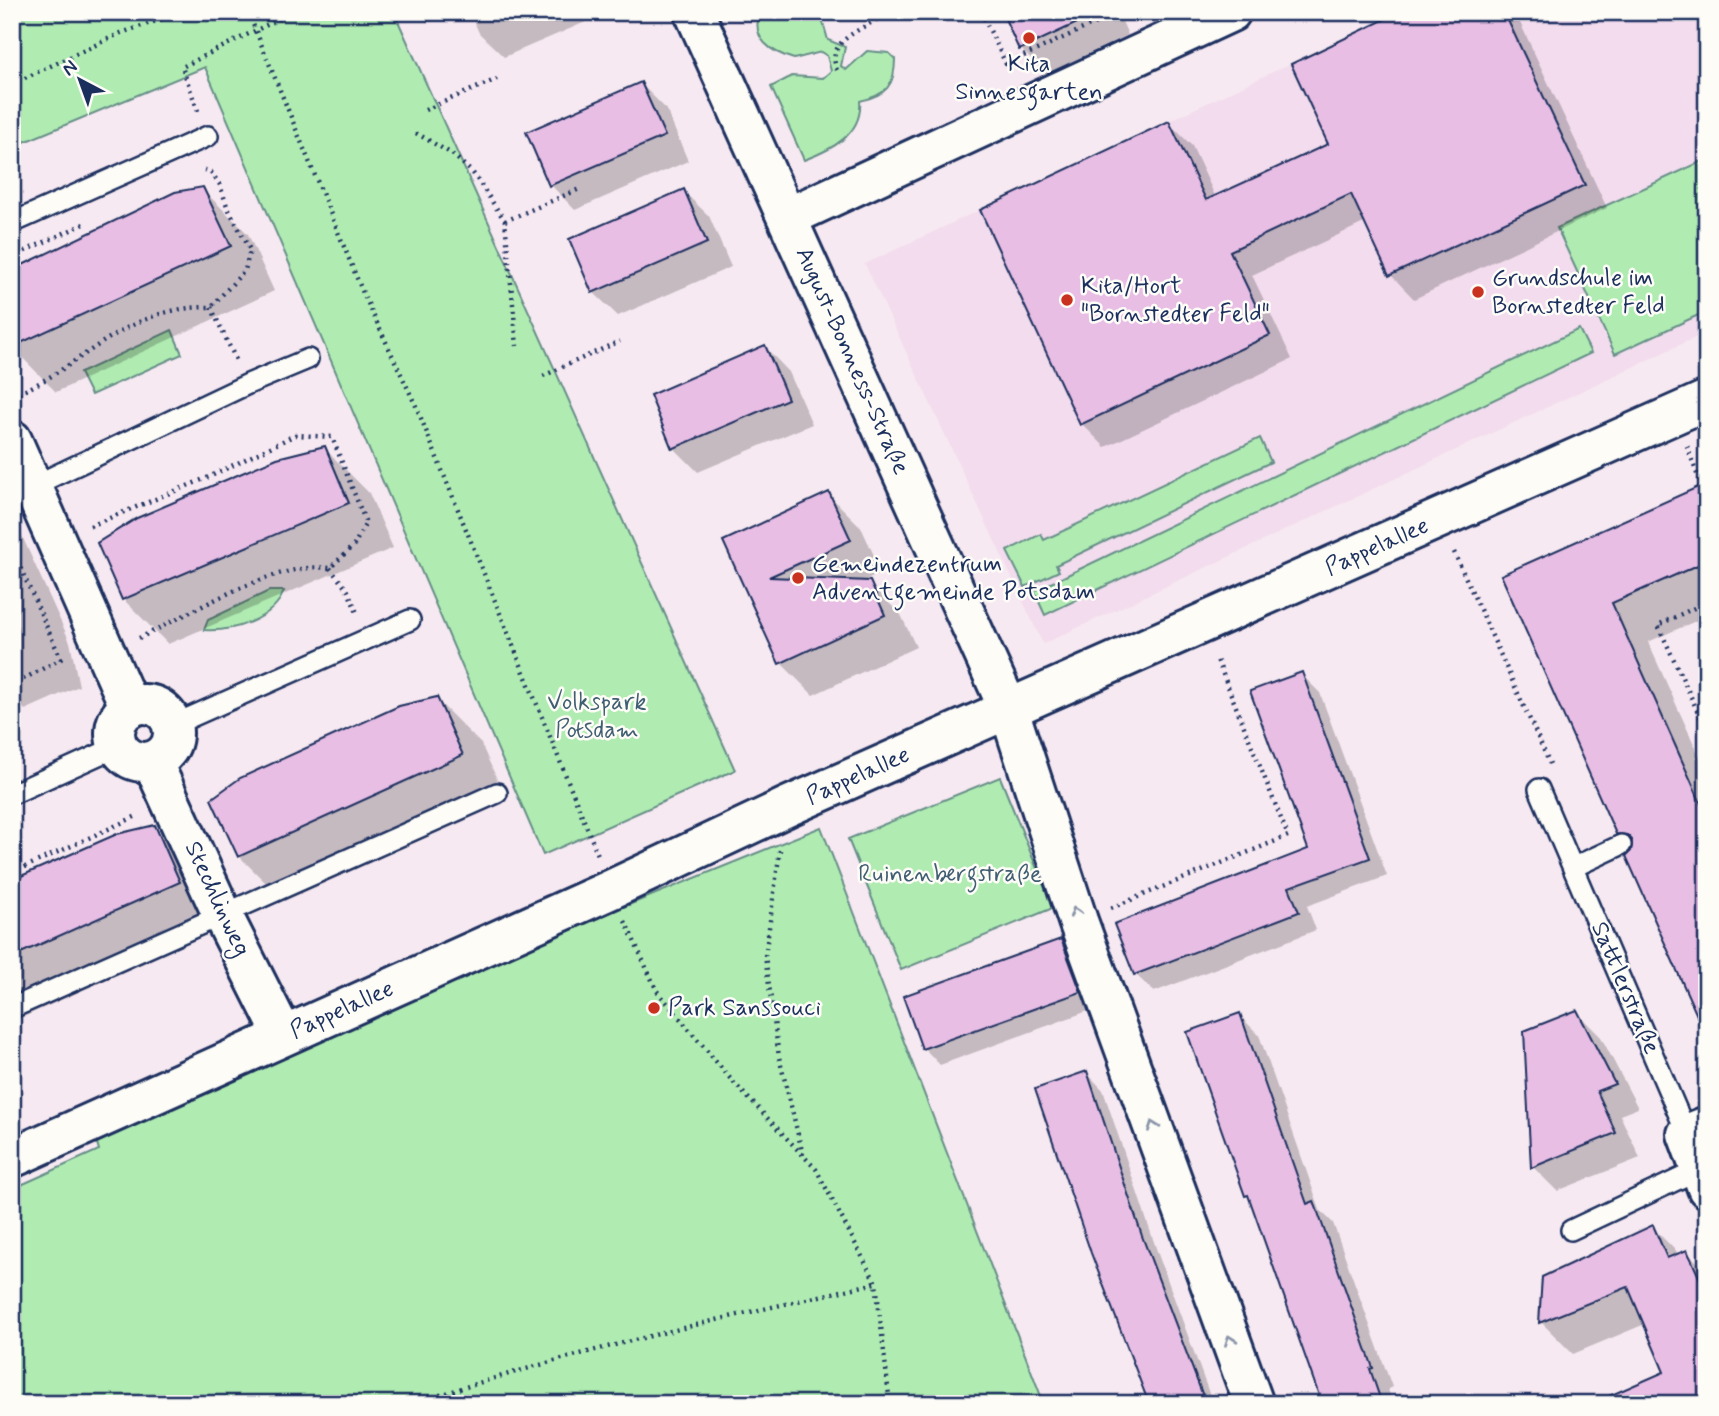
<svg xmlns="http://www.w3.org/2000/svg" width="1719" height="1416" viewBox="0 0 1719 1416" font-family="Mynerve,sans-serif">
<rect width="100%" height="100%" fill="#f7e9f1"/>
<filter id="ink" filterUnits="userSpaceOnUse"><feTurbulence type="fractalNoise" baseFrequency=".0143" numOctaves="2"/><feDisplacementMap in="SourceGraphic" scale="14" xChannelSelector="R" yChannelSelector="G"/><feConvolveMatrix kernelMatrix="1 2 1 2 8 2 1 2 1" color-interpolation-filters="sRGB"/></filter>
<g filter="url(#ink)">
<!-- built -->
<path fill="#f2dced" d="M 1400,12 L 1707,12 L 1707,332 L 1043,644 L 865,264 Z"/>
<!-- green -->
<path fill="#b0ecb2" stroke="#668e88" stroke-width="2" d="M 12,12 L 394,12 L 735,770 L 543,855 L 205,67 L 12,147 Z
M 760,12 L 820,12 L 828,40 L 845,47 L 841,66 L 846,70 L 867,51 L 889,53 L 895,59 C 895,86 886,95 860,101 C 863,134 831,150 804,160 L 771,87 L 792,76 L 823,78 L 831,71 L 827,56 L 821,52 L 794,59 C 771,52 750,39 760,12 Z
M 1707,159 L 1707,311 L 1615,354 L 1557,228 Z
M 1579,329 L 1591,353 L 1045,615 L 1034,591 Z
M 172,330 L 182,354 L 91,395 L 80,373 Z
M 1260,438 L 1271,462 L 1056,565 L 1059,571 L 1025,587 L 1007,551 L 1041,534 L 1044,540 Z
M 269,591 L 284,591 C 273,620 232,632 204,630 L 208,620 Z
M 1000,777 L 1053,908 L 901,970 L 848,839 Z
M 821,827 L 1044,1404 L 12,1404 L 12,1189 L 99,1150 L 91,1123 Z"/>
<!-- shadow -->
<path fill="#0003" d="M 470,12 L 609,12 L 504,57 L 479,33 Z
M 1003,12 L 1118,12 L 1128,35 L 1045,74 L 1021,49 Z
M 1405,12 L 1515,12 L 1607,208 L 1414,299 L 1391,275 L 1366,222 L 1252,275 L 1292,359 L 1105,447 L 1082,424 L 1169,123 L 1192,146 L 1216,198 L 1330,144 Z
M 641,84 L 666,109 L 688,161 L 575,210 L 551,185 Z
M 202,189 L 248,234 L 274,291 L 56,392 L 12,347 L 12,272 L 176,194 Z
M 684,192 L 709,216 L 731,267 L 618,316 L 593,292 Z
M 765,347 L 789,372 L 812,424 L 698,472 L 674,448 Z
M 324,448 L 369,493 L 393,548 L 168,644 L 123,599 Z
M 1707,485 L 1707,616 L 1648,642 L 1707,773 L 1707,1034 L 1633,849 L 1617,833 L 1503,576 Z
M 829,495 L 861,527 L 882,573 L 860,583 L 869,583 L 901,615 L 916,647 L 813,695 L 781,663 L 726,542 Z
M 12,514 L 70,642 L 79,686 L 25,710 L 12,696 Z
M 1707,653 L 1707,669 L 1701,656 Z
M 1301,674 L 1320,693 L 1387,876 L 1307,906 L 1316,930 L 1154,992 L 1135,974 L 1310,850 Z
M 436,699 L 481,744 L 507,801 L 284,901 L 239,856 Z
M 154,827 L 199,872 L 224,927 L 12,1022 L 12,882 Z
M 1061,941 L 1077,958 L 1096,1008 L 940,1065 L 924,1048 Z
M 1576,1012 L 1601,1037 L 1638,1108 L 1620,1115 L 1640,1158 L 1557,1191 L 1533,1167 Z
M 1239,1015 L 1259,1035 L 1320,1210 L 1333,1223 L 1392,1387 L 1388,1389 L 1393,1404 L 1326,1404 L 1189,1033 Z
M 1087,1073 L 1103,1090 L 1158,1254 L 1213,1404 L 1151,1404 Z
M 1652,1227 L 1680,1255 L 1687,1252 L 1707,1272 L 1707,1404 L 1666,1373 L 1645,1324 L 1573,1354 L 1541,1322 L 1544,1278 Z"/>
<!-- building -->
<path fill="#e8bee4" stroke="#1b2f5e" stroke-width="2" d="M 1002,12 L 1101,12 L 1019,50 Z
M 1400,12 L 1504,12 L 1585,185 L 1389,276 L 1351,194 L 1230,251 L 1270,335 L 1080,425 L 980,210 L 1169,121 L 1206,200 L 1328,144 L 1291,64 Z
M 641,82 L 665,136 L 549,186 L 526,132 Z
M 203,187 L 231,246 L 12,347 L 12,270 L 175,192 Z
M 684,189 L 707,243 L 592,293 L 569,239 Z
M 765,345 L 788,399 L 672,449 L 650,395 Z
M 325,446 L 349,503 L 122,600 L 97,543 L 137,518 L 277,458 Z
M 1707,483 L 1707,561 L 1612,603 L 1707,817 L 1707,1038 L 1626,856 L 1631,851 L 1632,840 L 1627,835 L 1616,834 L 1501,575 Z
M 829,492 L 851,540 L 769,577 L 870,581 L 885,615 L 779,664 L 723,541 Z
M 1302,672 L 1370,858 L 1289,887 L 1299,912 L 1134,975 L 1114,924 L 1308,849 L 1250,691 Z
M 437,697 L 463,755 L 238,857 L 211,799 L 240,778 L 399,706 Z
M 155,825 L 180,882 L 12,957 L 12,880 L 117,834 Z
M 1061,939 L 1081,992 L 922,1049 L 903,996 Z
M 1577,1010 L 1615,1084 L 1597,1091 L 1616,1133 L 1531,1168 L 1524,1031 Z
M 1240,1013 L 1307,1204 L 1314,1201 L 1373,1368 L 1370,1369 L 1382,1404 L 1322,1404 L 1248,1195 L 1245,1196 L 1187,1032 Z
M 1087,1071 L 1142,1236 L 1206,1404 L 1149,1404 L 1091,1253 L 1035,1089 Z
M 1653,1225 L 1667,1258 L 1687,1250 L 1707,1295 L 1707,1404 L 1591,1404 L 1664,1372 L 1628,1287 L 1539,1323 L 1542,1277 Z"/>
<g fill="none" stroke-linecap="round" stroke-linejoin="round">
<defs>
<path id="lane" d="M 12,223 L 208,136
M 33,486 L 248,384 L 308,359
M 173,725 L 410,620
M 1539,789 L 1687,1134
M 12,794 L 118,746
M 1574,867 L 1621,845
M 12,1008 L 497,793
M 1571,1230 L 1698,1170"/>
<path id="street" d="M 694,12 L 1009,710 L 1078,921 L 1254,1404
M 788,217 L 1231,12
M 12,440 L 130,708
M115 733a29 29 0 1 1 58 0a29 29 0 1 1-58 0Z
M 152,761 L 222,914 L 283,1035
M 1707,1126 L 1687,1134 L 1707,1188"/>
<path id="secondary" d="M 12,1158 L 612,889 L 789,806 L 1707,400"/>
</defs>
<!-- lane casing -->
<use href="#lane" stroke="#1b2f5e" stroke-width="24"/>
<!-- street casing -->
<use href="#street" stroke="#1b2f5e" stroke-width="44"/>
<!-- secondary casing -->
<use href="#secondary" stroke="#1b2f5e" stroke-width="44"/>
<!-- path -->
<path stroke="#1b2f5e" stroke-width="4.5" stroke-dasharray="2 5" stroke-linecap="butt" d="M 248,12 L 363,293 L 416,406 L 598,855
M 981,12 L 1006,64 L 1120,12
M 837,70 C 823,38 870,28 887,12
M 12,84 L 121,33 L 183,12
M 425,110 L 497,79
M 198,111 L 182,67 L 293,12
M 416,133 L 452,154 L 473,173 L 505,221 L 517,346
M 505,221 L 582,188
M 12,257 L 84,224
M 211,307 L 236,360
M 543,376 L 620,341
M 12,396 C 86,366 123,306 211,307 L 245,270 L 250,250 L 227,206 L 220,185 L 211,172 L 202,169
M 1687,446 L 1701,485
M 90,526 L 209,477 L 295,435 L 332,437 L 366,523 L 354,545 L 330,568 C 273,561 189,615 137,639
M 12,549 L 61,659 L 12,685
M 1454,552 L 1550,764
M 330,568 L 348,591 L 358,615
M 1707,602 L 1658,625 L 1707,732
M 780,850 L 765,956 L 779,1057 L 803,1155
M 12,873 L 139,815
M 1111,908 L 1288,836 L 1216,657
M 625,921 L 657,991 L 734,1083 L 816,1169 L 876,1283 L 890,1404
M 413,1404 C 564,1353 721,1319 876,1283"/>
<!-- lane -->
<use href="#lane" stroke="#fdfcf7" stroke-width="19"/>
<!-- street -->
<use href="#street" stroke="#fdfcf7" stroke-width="38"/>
<!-- secondary -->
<use href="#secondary" stroke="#fdfcf7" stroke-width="38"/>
</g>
<!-- one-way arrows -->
<defs><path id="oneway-chevron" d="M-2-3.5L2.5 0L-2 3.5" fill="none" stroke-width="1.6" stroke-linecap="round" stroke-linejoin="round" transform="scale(1.75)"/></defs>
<g stroke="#8c96aa">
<use href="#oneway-chevron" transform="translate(1075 912) rotate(-108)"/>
<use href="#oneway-chevron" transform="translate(1153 1126) rotate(-110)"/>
<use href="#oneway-chevron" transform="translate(1230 1340) rotate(-110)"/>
</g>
</g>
<!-- markers -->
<g fill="#c8321e" stroke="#fdfcf7" stroke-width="2.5">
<circle cx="1029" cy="38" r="7"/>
<circle cx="1478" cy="292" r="7"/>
<circle cx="1067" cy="300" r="7"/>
<circle cx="798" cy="578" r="7"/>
<circle cx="654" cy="1008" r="7"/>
</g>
<g text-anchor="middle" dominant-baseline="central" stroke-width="5" stroke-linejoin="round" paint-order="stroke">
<!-- poi labels -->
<g font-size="24" fill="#1b2f5e" stroke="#fdfcf7" text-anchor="start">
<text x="1029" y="64" text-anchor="middle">Kita<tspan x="1029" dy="28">Sinnesgarten</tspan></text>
<text x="1492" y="278">Grundschule im<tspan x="1492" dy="28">Bornstedter Feld</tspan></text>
<text x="1081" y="286">Kita/Hort<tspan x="1081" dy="28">"Bornstedter Feld"</tspan></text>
<text x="812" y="564">Gemeindezentrum<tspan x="812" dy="28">Adventgemeinde Potsdam</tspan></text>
<text x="668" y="1008">Park Sanssouci</text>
</g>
<!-- street labels -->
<g font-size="24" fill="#1b2f5e" stroke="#fdfcf7">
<text transform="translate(852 361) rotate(66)">August-Bonness-Straße</text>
<text transform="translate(1377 547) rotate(-24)">Pappelallee</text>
<text transform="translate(858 776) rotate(-24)">Pappelallee</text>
<text transform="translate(217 899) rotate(65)">Stechlinweg</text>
<text transform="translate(1625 988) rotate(67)">Sattlerstraße</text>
<text transform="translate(342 1010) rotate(-24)">Pappelallee</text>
</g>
<!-- park labels -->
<g font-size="24" fill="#405e73" stroke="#fdfcf7">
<text x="597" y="702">Volkspark<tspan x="597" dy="28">Potsdam</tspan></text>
<text x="950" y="874">Ruinenbergstraße</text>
</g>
</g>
<!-- margin -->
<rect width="1719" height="1416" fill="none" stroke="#fdfcf7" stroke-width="42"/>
<rect x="21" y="21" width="1677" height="1374" fill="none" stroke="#1b2f5e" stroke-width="2.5" filter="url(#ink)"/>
<!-- north arrow -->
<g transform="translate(80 80) rotate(319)" stroke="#fdfcf7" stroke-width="5" paint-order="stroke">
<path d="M0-5L12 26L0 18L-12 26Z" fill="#1b2f5e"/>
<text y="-10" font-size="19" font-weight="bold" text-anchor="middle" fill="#1b2f5e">N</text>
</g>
</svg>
